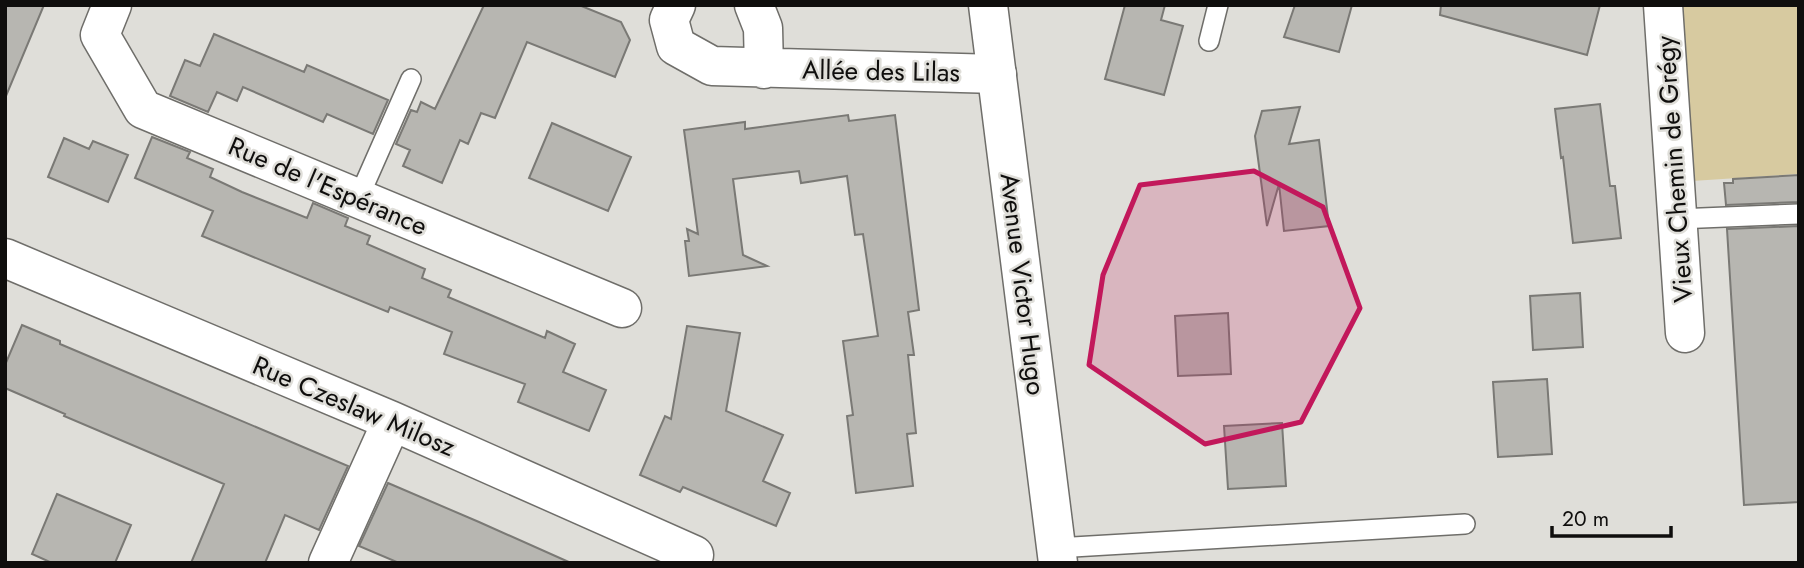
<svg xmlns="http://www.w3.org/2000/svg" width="1804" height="568" viewBox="0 0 1804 568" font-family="Jost,sans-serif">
<rect width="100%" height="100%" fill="#dfded9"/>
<!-- green -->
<path fill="#d7caa0" d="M 1675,5 L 1799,5 L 1799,174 L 1692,181 Z"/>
<!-- building -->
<path fill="#b7b6b1" stroke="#7a7975" stroke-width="2" d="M 5,5 L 44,5 L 6,96 L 5,96 Z
M 484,5 L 579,5 L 621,22 L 630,40 L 615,77 L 527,42 L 495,118 L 481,113 L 468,144 L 460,140 L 442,183 L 403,166 L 410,150 L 396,144 L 411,110 L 417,112 L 421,102 L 435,109 Z
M 1125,5 L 1165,5 L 1161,20 L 1183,26 L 1164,95 L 1105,79 Z
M 1295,5 L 1352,5 L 1339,52 L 1284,37 Z
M 1441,5 L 1600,5 L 1587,55 L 1440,15 Z
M 214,34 L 304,72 L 307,65 L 388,100 L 373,134 L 327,114 L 323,122 L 243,87 L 237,101 L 217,92 L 208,112 L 170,96 L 185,60 L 200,66 Z
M 1600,104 L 1610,186 L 1615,186 L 1621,238 L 1573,243 L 1563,157 L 1561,158 L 1555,109 Z
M 1300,107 L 1289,144 L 1319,140 L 1329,226 L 1284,231 L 1279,184 L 1267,226 L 1255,136 L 1262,111 Z
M 848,115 L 849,121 L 895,115 L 919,310 L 908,312 L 914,355 L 908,355 L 916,433 L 907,434 L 913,486 L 856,493 L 847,416 L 853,415 L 843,341 L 878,336 L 863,234 L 855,235 L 847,176 L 801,183 L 799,171 L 733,179 L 743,255 L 767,266 L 689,276 L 685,241 L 689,241 L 687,229 L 698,234 L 684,130 L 745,122 L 745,129 Z
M 552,123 L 631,157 L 608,211 L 529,178 Z
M 152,137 L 190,152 L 187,158 L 213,169 L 210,177 L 242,192 L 307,218 L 313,203 L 348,218 L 345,226 L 370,236 L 367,244 L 425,269 L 422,278 L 451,290 L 448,297 L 545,338 L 547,331 L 575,344 L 563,372 L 606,390 L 589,431 L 518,402 L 525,384 L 444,354 L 452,332 L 390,307 L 388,312 L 202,236 L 213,211 L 135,178 Z
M 64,138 L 89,149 L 93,141 L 128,155 L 108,202 L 48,177 Z
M 1799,175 L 1799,202 L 1726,205 L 1724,183 L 1733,183 L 1733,179 Z
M 1799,226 L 1799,502 L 1744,505 L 1727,229 Z
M 1580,293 L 1583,347 L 1533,350 L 1530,296 Z
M 1228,313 L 1231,374 L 1178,376 L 1175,316 Z
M 22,325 L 60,341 L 60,344 L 348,466 L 319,530 L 285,515 L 265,563 L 191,563 L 224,484 L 64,416 L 65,414 L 5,388 L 5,365 Z
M 687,326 L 740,333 L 726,411 L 783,435 L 763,481 L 790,493 L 776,526 L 683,487 L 680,492 L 640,475 L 665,416 L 671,419 Z
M 1547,379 L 1552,454 L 1498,457 L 1493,382 Z
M 1282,423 L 1286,486 L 1228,489 L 1224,426 Z
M 388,483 L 479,522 L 571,563 L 399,563 L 359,546 Z
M 57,494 L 131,525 L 115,563 L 52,563 L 32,554 Z"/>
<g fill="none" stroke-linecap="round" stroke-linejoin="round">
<defs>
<path id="lane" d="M 1209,41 L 1218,5
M 358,199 L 411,79
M 1677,219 L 1799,214
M 1056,548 L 1465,524"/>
<path id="street" d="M 112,5 L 100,35 L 143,109 L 622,308
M 676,5 L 669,20 L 676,46 L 712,66 L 997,74
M 754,5 L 763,28 L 764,69
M 1663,5 L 1685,333
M 5,258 L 392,421 L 694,555 L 691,563
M 328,563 L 392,421"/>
<path id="secondary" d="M 988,5 L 1058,563"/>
</defs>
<!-- lane casing -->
<use href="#lane" stroke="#6f6e6a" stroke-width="22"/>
<!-- street casing -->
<use href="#street" stroke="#6f6e6a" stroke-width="41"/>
<!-- secondary casing -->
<use href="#secondary" stroke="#6f6e6a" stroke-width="41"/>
<!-- lane -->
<use href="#lane" stroke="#fff" stroke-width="19"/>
<!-- street -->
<use href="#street" stroke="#fff" stroke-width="38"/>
<!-- secondary -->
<use href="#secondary" stroke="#fff" stroke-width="38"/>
</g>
<!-- marked area -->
<path fill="#c2185b" fill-opacity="0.2" stroke="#c2185b" stroke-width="5" stroke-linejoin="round" d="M 1254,171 L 1323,207 L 1360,308 L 1301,422 L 1205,444 L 1089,365 L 1103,275 L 1140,185 Z"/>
<g text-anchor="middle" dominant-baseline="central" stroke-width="5" stroke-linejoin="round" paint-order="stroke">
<!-- street labels -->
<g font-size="26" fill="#0f0e0d" stroke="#dfded9">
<text transform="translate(881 71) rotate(1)">Allée des Lilas</text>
<text transform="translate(1674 169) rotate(-94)">Vieux Chemin de Grégy</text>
<text transform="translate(328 186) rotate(23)">Rue de l'Espérance</text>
<text transform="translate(1023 284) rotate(83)">Avenue Victor Hugo</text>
<text transform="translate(354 406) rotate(23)">Rue Czeslaw Milosz</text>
</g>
</g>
<!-- border -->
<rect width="1804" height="568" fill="none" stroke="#0f0e0d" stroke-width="14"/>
<!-- scale -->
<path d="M1552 526v10h119v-10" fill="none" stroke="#0f0e0d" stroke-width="3.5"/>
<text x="1562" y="526" font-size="21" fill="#0f0e0d" stroke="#dfded9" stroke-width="5" paint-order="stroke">20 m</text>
</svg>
